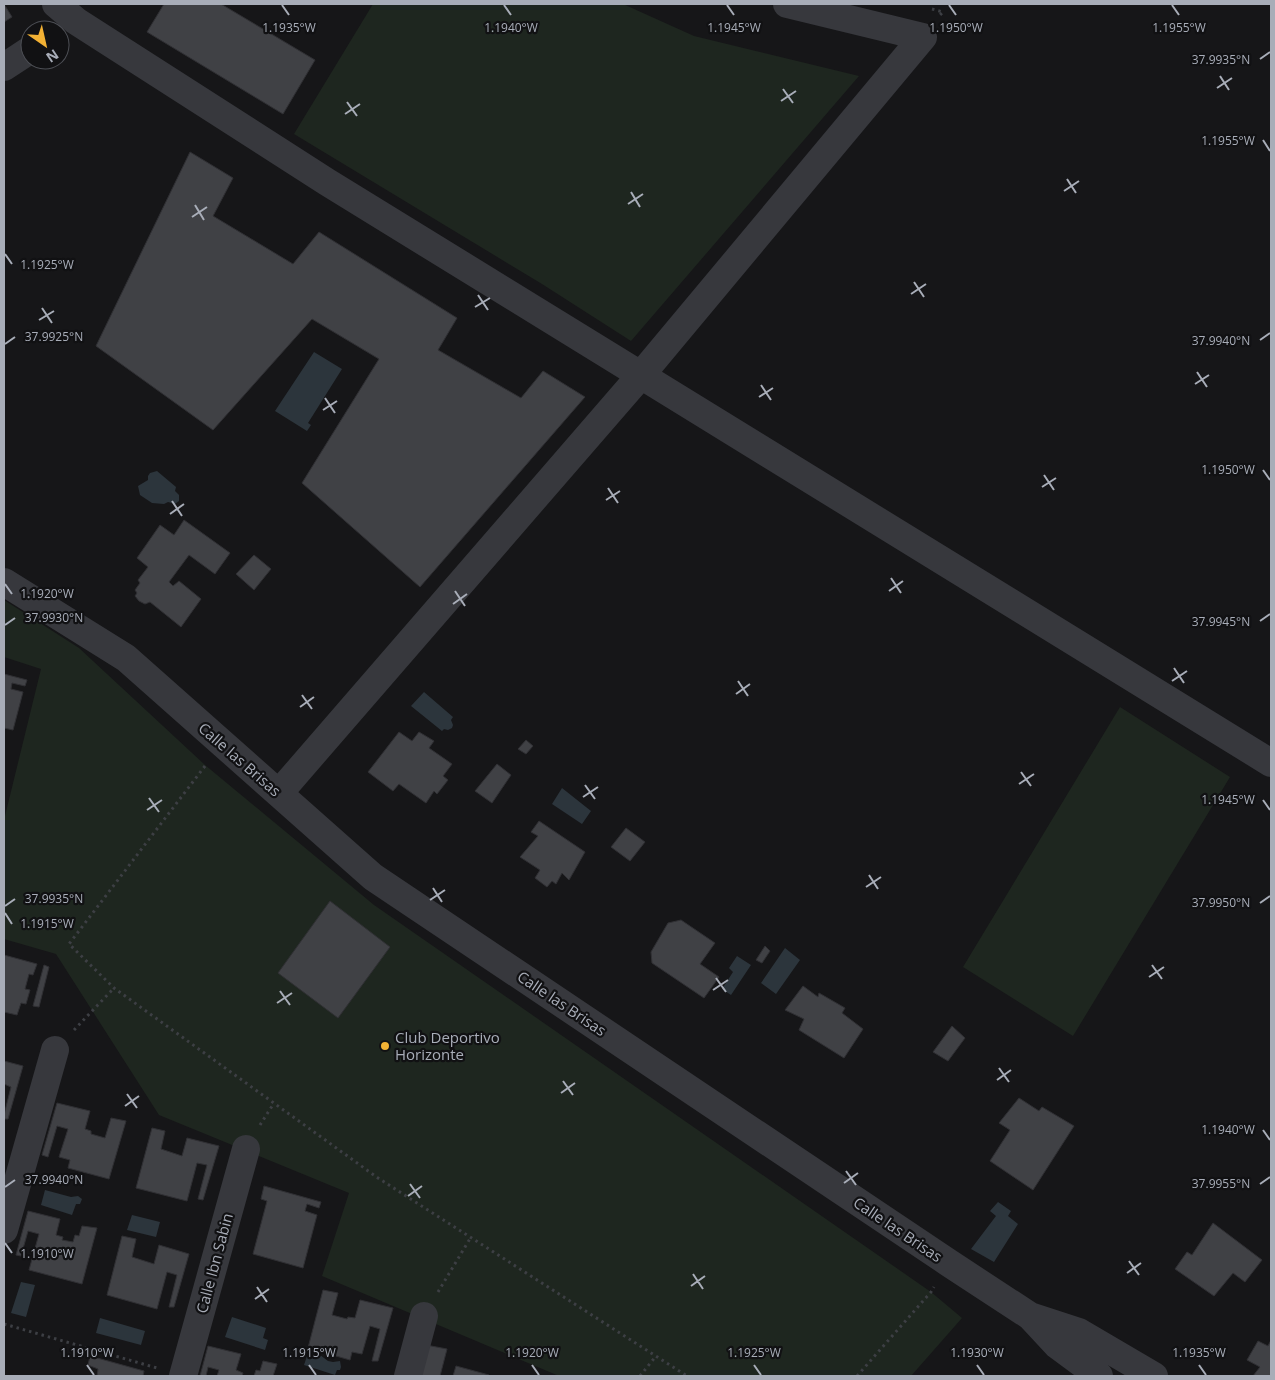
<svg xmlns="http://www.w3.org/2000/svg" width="1275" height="1380" viewBox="0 0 1275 1380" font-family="'Open Sans',sans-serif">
<rect width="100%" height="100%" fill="#161618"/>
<!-- green -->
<path fill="#1e261f" d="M 373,4 L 623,4 L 694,36 L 859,76 L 631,341 L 542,284 L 294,134 Z
M 4,600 L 79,648 L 205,765 L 374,905 L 931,1292 L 962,1318 L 911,1376 L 559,1376 L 322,1276 L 349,1193 L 159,1115 L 56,954 L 4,939 L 4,820 L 41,669 L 4,657 Z
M 1120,707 L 1230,777 L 1073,1036 L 963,967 Z"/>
<!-- water -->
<path fill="#2c353c" d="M 314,352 L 342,369 L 308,423 L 311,425 L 307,431 L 275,411 Z
M 157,471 L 176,487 L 175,491 L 179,495 L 179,501 L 175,504 L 168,502 L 164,504 L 152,503 L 140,495 L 138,486 L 148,480 L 148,476 L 150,473 Z
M 424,692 L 453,717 L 451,720 L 453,725 L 452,728 L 448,730 L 444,729 L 442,731 L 411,706 Z
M 562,788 L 591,811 L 582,824 L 552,804 Z
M 785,948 L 800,960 L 776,994 L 761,983 Z
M 737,956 L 751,965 L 731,995 L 722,989 L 733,972 L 729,968 Z
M 45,1190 L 71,1197 L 78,1196 L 82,1199 L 80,1204 L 76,1204 L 72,1215 L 41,1205 Z
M 998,1202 L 1011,1211 L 1008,1216 L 1018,1224 L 994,1262 L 971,1249 L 996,1216 L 990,1211 Z
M 132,1215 L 160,1222 L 156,1237 L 127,1230 Z
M 21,1282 L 35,1285 L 26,1317 L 11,1313 Z
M 232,1317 L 266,1328 L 263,1338 L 268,1340 L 265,1350 L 225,1337 Z
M 100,1318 L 145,1331 L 141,1345 L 96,1333 Z
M 309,1350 L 316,1352 L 328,1361 L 333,1362 L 340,1361 L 341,1367 L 340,1370 L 337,1370 L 335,1375 L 304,1365 Z"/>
<!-- building -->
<path fill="#404145" stroke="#303034" d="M 4,4 L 12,17 L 4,22 Z
M 164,4 L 221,4 L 315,60 L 283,114 L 147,32 Z
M 190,152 L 233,178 L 213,216 L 293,264 L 319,232 L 457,318 L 438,350 L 521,398 L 543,371 L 585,397 L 420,587 L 302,483 L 379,359 L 312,319 L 213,430 L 96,346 Z
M 184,520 L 230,553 L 215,574 L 189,555 L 169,582 L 173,586 L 179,581 L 201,599 L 181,627 L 150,602 L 145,604 L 139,601 L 135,596 L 137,593 L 135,590 L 140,583 L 138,580 L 148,567 L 137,558 L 160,525 L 174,535 Z
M 254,555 L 271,569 L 254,590 L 236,574 Z
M 4,674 L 27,680 L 25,686 L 12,683 L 11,689 L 23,692 L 13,730 L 4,728 Z
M 399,732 L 412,741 L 419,732 L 434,741 L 429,748 L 452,764 L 443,776 L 448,780 L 437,794 L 434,791 L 426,803 L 399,784 L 393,791 L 368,772 Z
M 526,740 L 533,746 L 526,754 L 518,749 Z
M 497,764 L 511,775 L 492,803 L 475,791 Z
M 539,821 L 585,852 L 569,880 L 562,873 L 556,884 L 552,881 L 547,887 L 535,878 L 540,870 L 520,857 L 538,836 L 531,832 Z
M 626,828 L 645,842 L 630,861 L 611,847 Z
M 330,901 L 390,947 L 338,1018 L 278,973 Z
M 681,920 L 715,943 L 700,964 L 719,977 L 704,998 L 652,963 L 651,952 L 668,923 Z
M 765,946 L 770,951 L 762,963 L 756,960 Z
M 4,955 L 37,964 L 33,975 L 29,974 L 25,989 L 30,990 L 26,1004 L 21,1003 L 17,1015 L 4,1012 Z
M 44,965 L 49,967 L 39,1007 L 33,1006 Z
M 803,986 L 818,997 L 819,993 L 845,1008 L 842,1013 L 863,1029 L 844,1058 L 799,1030 L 804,1019 L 785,1010 Z
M 952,1026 L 965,1038 L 948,1061 L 933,1052 Z
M 4,1061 L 23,1066 L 8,1119 L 4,1119 L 4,1115 L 11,1087 L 4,1084 Z
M 1019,1098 L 1039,1111 L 1042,1107 L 1074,1126 L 1033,1190 L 990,1161 L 1010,1130 L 999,1123 Z
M 57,1103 L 90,1111 L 85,1129 L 91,1131 L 91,1134 L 105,1138 L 111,1118 L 126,1121 L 109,1179 L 68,1168 L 70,1160 L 59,1157 L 68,1129 L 57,1126 L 48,1157 L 42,1155 Z
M 152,1128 L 165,1131 L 161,1149 L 182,1156 L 187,1138 L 219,1146 L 203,1200 L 198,1199 L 207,1165 L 197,1163 L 187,1201 L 136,1188 Z
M 264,1186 L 321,1202 L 319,1208 L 307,1204 L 305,1211 L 317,1215 L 303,1268 L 253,1254 L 267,1201 L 261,1199 Z
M 28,1211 L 60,1219 L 56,1235 L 63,1237 L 62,1240 L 73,1242 L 75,1235 L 79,1236 L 82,1226 L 97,1228 L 82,1284 L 29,1270 L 39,1234 L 28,1231 L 21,1256 L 16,1255 Z
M 1213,1223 L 1262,1260 L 1245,1282 L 1233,1273 L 1214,1296 L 1175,1269 L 1187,1252 L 1192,1255 Z
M 122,1236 L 136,1239 L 132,1257 L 154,1264 L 159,1245 L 189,1254 L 174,1307 L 169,1307 L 177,1275 L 167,1272 L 157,1309 L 107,1295 Z
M 323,1290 L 338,1293 L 332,1315 L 347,1319 L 348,1317 L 355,1318 L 360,1300 L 393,1308 L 378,1361 L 372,1361 L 380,1329 L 370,1326 L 362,1354 L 352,1352 L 350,1360 L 308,1348 Z
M 1271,1340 L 1271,1376 L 1253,1376 L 1260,1367 L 1247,1360 L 1258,1341 L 1268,1346 Z
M 426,1345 L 447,1349 L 440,1376 L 418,1376 Z
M 208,1346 L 241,1354 L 236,1370 L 243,1373 L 242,1376 L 244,1376 L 217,1376 L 219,1370 L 208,1367 L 206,1376 L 200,1376 Z
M 90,1356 L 144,1371 L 143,1376 L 97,1376 L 98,1369 L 88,1365 Z
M 263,1361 L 277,1364 L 273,1376 L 254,1376 L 256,1370 L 260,1371 Z
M 456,1366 L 489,1375 L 488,1376 L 453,1376 Z"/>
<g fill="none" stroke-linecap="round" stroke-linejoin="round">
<!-- path -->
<path stroke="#3d3f44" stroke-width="3" stroke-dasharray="2.5 4" stroke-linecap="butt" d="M 932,9 L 943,12 L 939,16
M 205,766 L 69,944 L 114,988 L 378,1178 L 687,1376
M 74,1030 L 114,988
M 260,1125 L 274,1103
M 438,1292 L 471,1237
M 4,1324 L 157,1368
M 640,1376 L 656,1356
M 857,1376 L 931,1292 L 934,1287"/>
<!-- minor -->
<path stroke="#37383d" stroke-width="28" d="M 56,4 L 76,21 L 327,182 L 1271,763
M 4,67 L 30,50
M 4,582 L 126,658 L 373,877 L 949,1263 L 1030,1316 L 1079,1332 L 1154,1376
M 279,793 L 641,375 L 923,37 L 787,4
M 4,1230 L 55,1050
M 1031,1317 L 1057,1345 L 1099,1376
M 183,1376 L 246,1149
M 408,1376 L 424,1316"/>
</g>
<!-- ticks -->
<path fill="none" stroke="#a8adb8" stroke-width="2" d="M 282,5 L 289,15M 504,5 L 511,15M 727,5 L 734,15M 949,5 L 956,15M 1172,5 L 1179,15M 1260,59 L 1270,52M 1220,76 L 1229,90M 1217,88 L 1232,78M 783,89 L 793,103M 781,101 L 796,91M 347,102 L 357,116M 345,114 L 360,104M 1263,140 L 1270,151M 1067,179 L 1076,193M 1064,191 L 1079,181M 631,192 L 640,207M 628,204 L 643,194M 195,205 L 204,220M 192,217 L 207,207M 5,254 L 12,264M 914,282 L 924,297M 911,294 L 926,284M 478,295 L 488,310M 475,307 L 490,298M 42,308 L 52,323M 39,320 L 54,311M 1260,340 L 1270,333M 5,344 L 15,337M 1197,372 L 1207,387M 1195,384 L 1209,375M 761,385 L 771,400M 759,397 L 773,388M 325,398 L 335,413M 323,410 L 337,401M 1263,470 L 1270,480M 1044,475 L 1054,490M 1042,487 L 1056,478M 608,488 L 618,503M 606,500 L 620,491M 172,501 L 182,516M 170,514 L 184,504M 891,578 L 901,593M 5,584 L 12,594M 455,591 L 465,606M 889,591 L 903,581M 453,604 L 467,594M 1260,621 L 1270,614M 5,625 L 15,618M 1174,668 L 1184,683M 738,681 L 748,696M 1172,681 L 1187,671M 736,694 L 750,684M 302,695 L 312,709M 300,707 L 314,697M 1021,772 L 1031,786M 1019,784 L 1034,774M 585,785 L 595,799M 583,797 L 598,787M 149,798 L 159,812M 1263,800 L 1270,810M 147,810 L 162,800M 869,875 L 878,889M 866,887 L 881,877M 433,888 L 442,902M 430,900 L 445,890M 1260,903 L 1270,896M 5,906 L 15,899M 5,913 L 12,924M 1152,965 L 1162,979M 1149,977 L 1164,967M 716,978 L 726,992M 713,990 L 728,980M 280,991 L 290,1005M 277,1003 L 292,993M 999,1068 L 1009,1082M 997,1080 L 1011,1070M 563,1081 L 573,1095M 561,1093 L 575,1083M 127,1094 L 137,1108M 125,1106 L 139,1096M 1263,1130 L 1270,1140M 846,1171 L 856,1185M 844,1183 L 858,1173M 410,1184 L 420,1198M 1260,1184 L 1270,1177M 5,1187 L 15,1180M 408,1196 L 422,1186M 5,1243 L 12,1253M 1129,1261 L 1139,1275M 1127,1273 L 1141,1263M 693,1274 L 703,1289M 691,1286 L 705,1276M 257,1287 L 267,1302M 255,1299 L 269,1289M 87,1365 L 94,1375M 309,1365 L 316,1375M 532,1365 L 539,1375M 754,1365 L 761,1375M 977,1365 L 984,1375M 1199,1365 L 1206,1375"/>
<!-- markers -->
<circle fill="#f2b134" stroke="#111113" stroke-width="2" cx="385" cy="1046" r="5"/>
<g text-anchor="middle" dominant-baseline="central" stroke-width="4.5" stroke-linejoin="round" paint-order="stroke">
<!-- street labels -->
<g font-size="15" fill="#a8adb8" stroke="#111113">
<text transform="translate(240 759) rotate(41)">Calle las Brisas</text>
<text transform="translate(562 1003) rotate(34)">Calle las Brisas</text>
<text transform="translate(898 1229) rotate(34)">Calle las Brisas</text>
<text transform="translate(214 1263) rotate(-75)">Calle Ibn Sabin</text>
</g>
<!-- poi labels -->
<g font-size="15" fill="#a8adb8" stroke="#111113" text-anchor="start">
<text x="395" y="1037">Club Deportivo<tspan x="395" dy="17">Horizonte</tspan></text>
</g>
</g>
<g font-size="12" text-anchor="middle" fill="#a8adb8" stroke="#111113" stroke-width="4.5" stroke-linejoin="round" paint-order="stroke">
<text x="289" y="32">1.1935°W</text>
<text x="734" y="32">1.1945°W</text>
<text x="956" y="32">1.1950°W</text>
<text x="511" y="32">1.1940°W</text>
<text x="1179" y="32">1.1955°W</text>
<text x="1221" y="64">37.9935°N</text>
<text x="1228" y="145">1.1955°W</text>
<text x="47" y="269">1.1925°W</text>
<text x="54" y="341">37.9925°N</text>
<text x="1221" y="345">37.9940°N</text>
<text x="1228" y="474">1.1950°W</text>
<text x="47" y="598">1.1920°W</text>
<text x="54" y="622">37.9930°N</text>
<text x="1221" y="626">37.9945°N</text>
<text x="1228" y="804">1.1945°W</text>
<text x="54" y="903">37.9935°N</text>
<text x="1221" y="907">37.9950°N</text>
<text x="47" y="928">1.1915°W</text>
<text x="1228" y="1134">1.1940°W</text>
<text x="54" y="1184">37.9940°N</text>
<text x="1221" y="1188">37.9955°N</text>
<text x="47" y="1258">1.1910°W</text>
<text x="87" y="1357">1.1910°W</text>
<text x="309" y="1357">1.1915°W</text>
<text x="532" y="1357">1.1920°W</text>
<text x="754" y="1357">1.1925°W</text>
<text x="977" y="1357">1.1930°W</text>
<text x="1199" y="1357">1.1935°W</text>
</g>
<!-- border -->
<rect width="1275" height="1380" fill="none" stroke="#a8adb8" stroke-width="10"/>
<!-- north arrow -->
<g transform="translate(45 45) rotate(146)"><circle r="24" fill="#111113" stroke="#4d4f55"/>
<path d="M0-4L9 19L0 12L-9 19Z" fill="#f2b134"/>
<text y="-8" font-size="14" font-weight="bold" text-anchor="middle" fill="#a8adb8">N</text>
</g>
</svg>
